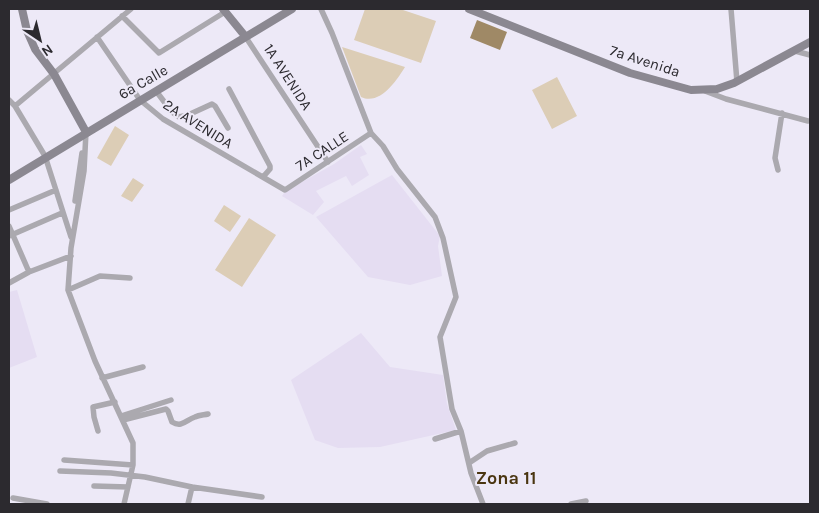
<svg xmlns="http://www.w3.org/2000/svg" width="819" height="513" viewBox="0 0 819 513" font-family="Karla,sans-serif">
<rect width="100%" height="100%" fill="#ede9f7"/>
<!-- built -->
<path fill="#e5ddf2" d="M 361,145 L 367,154 L 360,157 L 369,175 L 352,186 L 346,176 L 316,191 L 324,202 L 313,215 L 282,196 L 286,191 L 334,164 Z
M 392,175 L 440,236 L 438,246 L 442,276 L 410,285 L 368,277 L 316,217 Z
M 17,290 L 37,357 L 9,368 L 9,292 Z
M 361,333 L 390,367 L 443,375 L 447,404 L 456,430 L 380,447 L 338,448 L 315,440 L 291,380 Z"/>
<!-- green -->
<path fill="#dccdb6" d="M 365,9 L 400,9 L 436,21 L 421,63 L 354,40 Z
M 342,47 L 405,67 C 397,80 380,106 361,97 Z
M 557,77 L 577,116 L 552,129 L 532,90 Z
M 115,126 L 129,135 L 111,166 L 97,158 Z
M 133,178 L 144,185 L 132,202 L 121,196 Z
M 224,205 L 241,216 L 230,232 L 214,221 Z
M 249,218 L 276,235 L 242,287 L 215,270 Z"/>
<!-- water -->
<path fill="#9f8966" d="M 477,20 L 507,32 L 500,50 L 470,38 Z"/>
<g fill="none" stroke-linecap="round" stroke-linejoin="round">
<!-- street -->
<path stroke="#aba9af" stroke-width="5.5" d="M 321,9 L 332,33 L 371,133 L 383,146 L 397,169 L 435,217 L 443,238 L 456,297 L 440,337 L 452,409 L 461,431 L 471,473 L 483,504
M 731,9 L 737,82
M 122,16 L 159,53 L 225,12
M 245,36 L 328,162
M 97,37 L 140,100 L 163,119 L 285,190 L 371,133
M 795,51 L 810,55
M 229,89 L 270,166 L 270,169 L 263,177
M 156,91 L 172,112 L 179,117 L 188,115 L 212,104 L 215,106 L 228,128
M 705,91 L 726,99 L 808,121
M 9,100 L 15,106 L 45,156 L 71,237
M 15,106 L 131,9
M 86,132 L 84,171 L 71,248 L 68,290 L 95,361 L 133,443 L 133,465 L 124,504
M 778,170 L 775,158 L 782,113
M 75,201 L 82,153
M 9,210 L 56,190
M 9,226 L 29,272
M 9,236 L 62,213
M 9,283 L 29,272 L 71,256
M 68,290 L 100,276 L 130,278
M 102,378 L 143,367
M 121,416 L 171,400
M 123,420 L 166,409 L 168,411 L 172,422 C 182,428 186,420 195,417 C 199,415 204,415 208,414
M 98,431 L 94,417 L 93,407 L 115,402
M 435,439 L 461,431
M 64,460 L 133,465
M 469,463 L 487,451 L 515,443
M 60,471 L 111,473 L 145,477 L 192,487 L 262,497
M 94,486 L 128,487
M 13,498 L 47,504
M 188,504 L 192,487
M 571,504 L 586,501"/>
<!-- secondary -->
<path stroke="#8b8891" stroke-width="8" d="M 22,9 L 27,31 L 35,49 L 54,74 L 86,132
M 223,9 L 245,36
M 469,9 L 630,73 L 691,90 L 717,89 L 734,83 L 810,42
M 9,180 L 292,9"/>
</g>
<g text-anchor="middle" dominant-baseline="central" stroke-width="4" stroke-linejoin="round" paint-order="stroke">
<!-- street labels -->
<g font-size="15" fill="#2c2a2f" stroke="#ede9f7">
<text transform="translate(645 61) rotate(18)">7ª Avenida</text>
<text transform="translate(288 77) rotate(57)">1A AVENIDA</text>
<text transform="translate(143 82) rotate(-30)">6ª Calle</text>
<text transform="translate(198 124) rotate(32)">2A AVENIDA</text>
<text transform="translate(322 151) rotate(-33)">7A CALLE</text>
</g>
<!-- quarter labels -->
<g font-size="18" font-weight="bold" fill="#4a3510" stroke="#ede9f7">
<text x="506" y="478">Zona 11</text>
</g>
</g>
<!-- border -->
<rect width="819" height="513" fill="none" stroke="#2c2a2f" stroke-width="20"/>
<!-- north arrow -->
<g transform="translate(40 40) rotate(145)" stroke="#ede9f7" stroke-width="4" paint-order="stroke">
<path d="M0-4L9 19L0 12L-9 19Z" fill="#2c2a2f"/>
<text y="-8" font-size="14" font-weight="bold" text-anchor="middle" fill="#2c2a2f">N</text>
</g>
</svg>
